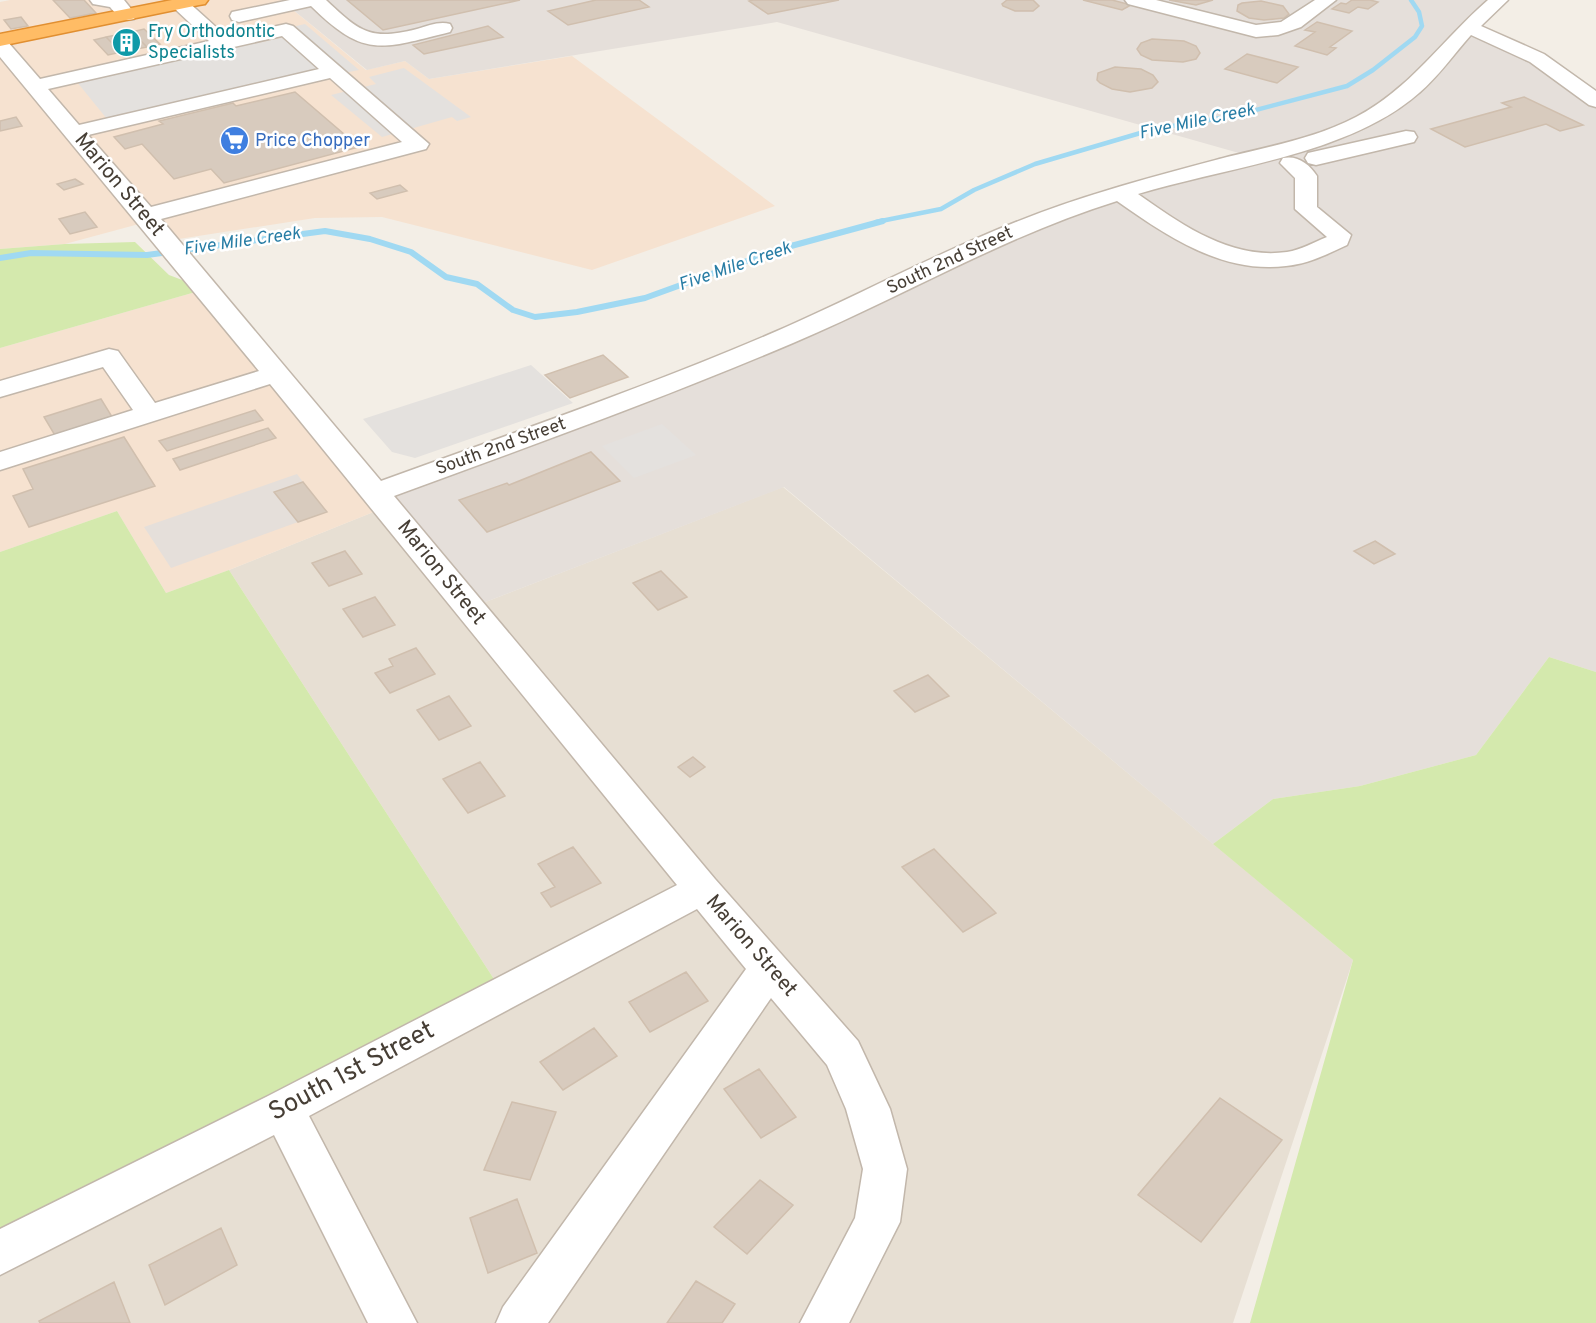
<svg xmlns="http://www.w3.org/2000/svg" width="1596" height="1323" viewBox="0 0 1596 1323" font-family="Overpass,sans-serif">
<rect width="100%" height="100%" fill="#f3eee6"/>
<!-- residential -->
<path fill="#e7dfd3" d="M 783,487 L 1353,960 L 1233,1323 L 0,1323 L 0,1253 L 503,993 L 229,570 L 386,507 L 470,608 Z"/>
<!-- commercial -->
<path fill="#f6e2d0" d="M 10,0 L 281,0 L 366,70 L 405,61 L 429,79 L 572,56 L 775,206 L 592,270 L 382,217 L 315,218 L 166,241 L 150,221 L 65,244 L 0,249 L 0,2 Z
M 206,289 L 386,507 L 229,570 L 166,593 L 117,511 L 0,552 L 0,348 Z"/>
<!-- industrial -->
<path fill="#e5dfda" d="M 281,0 L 1499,0 L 1468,27 L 1537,58 L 1596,101 L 1596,672 L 1549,657 L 1476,755 L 1360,786 L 1273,799 L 1213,844 L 784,487 L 470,608 L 375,493 L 625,401 L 1006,234 L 1253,157 L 777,22 L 429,79 L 405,61 L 367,70 Z
M 297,474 L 303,482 L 275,492 L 298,522 L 171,568 L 144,527 Z"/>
<!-- green -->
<path fill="#d4e9ad" d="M 135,242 L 169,275 L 206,289 L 0,348 L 0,249 L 65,244 Z
M 117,511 L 166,593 L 229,570 L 503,993 L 0,1253 L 0,552 Z
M 1549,657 L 1596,672 L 1596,1323 L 1250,1323 L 1353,960 L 1213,844 L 1273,799 L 1360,786 L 1476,755 Z"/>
<!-- parking -->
<path fill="#e4e1de" d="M 305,24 L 359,70 L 107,119 L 77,82 L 299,34 L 292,27 Z
M 404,68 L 471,117 L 457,121 L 452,117 L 382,137 L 331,95 L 376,84 L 369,77 Z
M 531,365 L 573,403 L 415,458 L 392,452 L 363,419 Z
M 662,424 L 696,455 L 634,478 L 602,446 Z"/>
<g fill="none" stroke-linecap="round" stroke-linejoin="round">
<!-- stream-far1 -->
<path stroke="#a0d9f2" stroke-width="4.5" d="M 876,222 L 941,209 L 974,190 L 1035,164 L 1154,129 L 1233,116 L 1347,86 L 1373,70 L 1415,37 L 1422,26 L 1419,12 L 1411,0"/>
<!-- stream -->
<path stroke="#a0d9f2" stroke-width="6" d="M 0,258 L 31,253 L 147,255 L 325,231 L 370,239 L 411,252 L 446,277 L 477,284 L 513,310 L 535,317 L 577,312 L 645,298 L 780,249 L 883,221"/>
</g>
<!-- building -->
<path fill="#d8cbbe" stroke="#d0bfae" stroke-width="1.5" d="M 53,0 L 84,0 L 96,13 L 70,18 Z
M 347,0 L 520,0 L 383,30 Z
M 596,0 L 639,0 L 649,7 L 568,25 L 548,11 Z
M 753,0 L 839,0 L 768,14 L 749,1 Z
M 1007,0 L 1033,0 L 1039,6 L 1033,11 L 1015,11 L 1003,6 L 1002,4 Z
M 1083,0 L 1112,0 L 1131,5 L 1122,10 Z
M 1169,0 L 1213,0 L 1196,5 Z
M 1352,0 L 1370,0 L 1378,2 L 1368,9 L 1358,7 L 1349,13 L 1332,9 L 1341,3 L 1346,4 Z
M 1261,1 L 1283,6 L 1289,14 L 1284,18 L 1264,20 L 1249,18 L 1237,11 L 1238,5 L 1242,3 Z
M 21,17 L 28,26 L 11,29 L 4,20 Z
M 1317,22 L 1352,31 L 1330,47 L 1336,48 L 1327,55 L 1295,46 L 1315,32 L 1305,30 Z
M 488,26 L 503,37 L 424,54 L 413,45 Z
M 144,29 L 160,44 L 147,47 L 132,32 Z
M 132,32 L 147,47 L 121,52 L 106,37 Z
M 106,37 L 121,52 L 108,55 L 94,40 Z
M 1152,39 L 1184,41 L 1196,46 L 1200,53 L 1196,59 L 1183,62 L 1152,60 L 1141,55 L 1137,49 L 1141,43 Z
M 1247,54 L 1298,67 L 1277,83 L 1225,69 Z
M 1115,67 L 1141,69 L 1153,75 L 1158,82 L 1152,88 L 1130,92 L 1112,89 L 1100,83 L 1097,80 L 1098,73 Z
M 295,92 L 359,147 L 224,183 L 211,169 L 174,179 L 142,144 L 125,149 L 114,137 L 163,124 L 159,121 L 233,103 L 236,106 Z
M 1524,97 L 1583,125 L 1560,131 L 1546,124 L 1465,147 L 1431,129 L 1511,107 L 1502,103 Z
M 16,117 L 22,126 L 0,131 L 0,121 Z
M 75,179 L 83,184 L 64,190 L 57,184 Z
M 400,185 L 407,191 L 377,199 L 370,193 Z
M 85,212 L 97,227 L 70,234 L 59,219 Z
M 603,355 L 628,377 L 570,398 L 545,375 Z
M 101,399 L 114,420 L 56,437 L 44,417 Z
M 255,410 L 263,420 L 167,451 L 159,441 Z
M 268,428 L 276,438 L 180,470 L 173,459 Z
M 124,437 L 155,486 L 29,527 L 13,496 L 33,489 L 23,469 Z
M 591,452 L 620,481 L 487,532 L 459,500 L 507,483 L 509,485 Z
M 303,482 L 327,512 L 298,522 L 274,492 Z
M 1375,541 L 1395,554 L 1374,564 L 1354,551 Z
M 345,551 L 362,574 L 329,586 L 312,563 Z
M 661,571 L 687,597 L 658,610 L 633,583 Z
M 375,597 L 395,625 L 363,637 L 343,609 Z
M 416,648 L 435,674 L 390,693 L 375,673 L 393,666 L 389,659 Z
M 928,675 L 949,696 L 915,712 L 894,691 Z
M 449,696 L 471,726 L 439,740 L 417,710 Z
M 693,757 L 705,767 L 690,777 L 678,767 Z
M 480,762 L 505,796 L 468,813 L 443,779 Z
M 573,847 L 601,883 L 551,907 L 541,893 L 555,887 L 538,864 Z
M 934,849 L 996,913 L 963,932 L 902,867 Z
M 686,972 L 708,1001 L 650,1032 L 629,1002 Z
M 594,1028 L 617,1056 L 563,1090 L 540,1062 Z
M 759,1069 L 796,1117 L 761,1138 L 724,1089 Z
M 1220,1098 L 1282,1140 L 1201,1242 L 1138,1195 Z
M 512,1102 L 556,1112 L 530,1180 L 484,1170 Z
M 760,1180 L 793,1205 L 747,1254 L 714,1227 Z
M 517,1199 L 537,1253 L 488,1273 L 470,1218 Z
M 221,1228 L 237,1265 L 165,1305 L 149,1265 Z
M 696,1281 L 735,1304 L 722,1323 L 667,1323 Z
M 114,1282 L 130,1323 L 40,1323 L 39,1321 Z"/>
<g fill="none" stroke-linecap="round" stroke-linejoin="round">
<defs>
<path id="minor" d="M 90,0 L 124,0 L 136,15 L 134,19 C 121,22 118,16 110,7 L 93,4 Z
M 174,0 L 186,0 L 227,37 L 286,24 L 293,26 L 429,144 L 426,149 L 161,219 L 381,481 C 513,433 647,387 777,331 C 857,296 935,254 1016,222 C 1085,194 1156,176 1227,157 C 1271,146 1316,138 1356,117 C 1409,90 1443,39 1488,0 L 1508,0 L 1481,26 L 1544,54 L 1596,91 L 1596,107 L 1589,105 L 1530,62 L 1471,35 C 1454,54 1438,77 1419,93 C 1349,155 1226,167 1138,194 C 1182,225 1231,260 1287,252 C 1301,250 1314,242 1327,237 L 1295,209 L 1295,178 L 1280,163 L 1283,158 C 1298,155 1309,164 1317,176 L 1317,207 L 1351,235 L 1347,245 C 1328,254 1308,264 1286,266 C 1222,274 1167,236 1117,201 C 1004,236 902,297 793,343 C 662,399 527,447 394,496 L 715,879 L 858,1041 L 890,1109 L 907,1169 L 900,1222 L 849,1323 L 800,1323 L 855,1218 L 863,1169 L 846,1109 L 827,1065 L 771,998 L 548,1323 L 496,1323 L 503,1307 L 746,969 L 697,909 L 309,1116 L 417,1323 L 368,1323 L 274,1135 L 0,1275 L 0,1229 L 268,1096 L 677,885 L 270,384 L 0,470 L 0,452 L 133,410 L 103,367 L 0,397 L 0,381 L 109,349 L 118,351 L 155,403 L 259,371 L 0,57 L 0,39 L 7,41 L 40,79 L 209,41 L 174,8 L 171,4 ZM 282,36 L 319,69 L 79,125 L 48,89 ZM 330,78 L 402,142 L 151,207 L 88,135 Z
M 290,0 L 326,0 C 360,32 370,41 417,29 C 428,26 439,21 450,24 L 452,28 L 450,32 C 381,49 365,59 311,6 L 239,22 L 232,20 L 230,16 L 232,12 Z
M 1125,0 L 1156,0 L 1256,25 L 1281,22 L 1315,0 L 1336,0 L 1301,27 L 1278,35 L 1256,37 L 1128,4 Z
M 1406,131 L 1414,132 L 1417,137 L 1414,142 L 1316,165 L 1308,163 L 1305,158 L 1308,153 Z"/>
<path id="highway" d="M 172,0 L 208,0 L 205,4 L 199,5 L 0,46 L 0,34 Z"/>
</defs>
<!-- minor casing -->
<use href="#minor" stroke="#c2b7ab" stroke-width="3"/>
<!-- highway casing -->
<use href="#highway" stroke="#e18f31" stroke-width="3"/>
<!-- minor -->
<use href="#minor" fill="#fff" fill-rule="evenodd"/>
<!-- highway -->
<use href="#highway" fill="#ffbc65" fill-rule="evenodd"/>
</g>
<!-- icons -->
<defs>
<symbol id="building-disc" viewBox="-11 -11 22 22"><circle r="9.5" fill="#0f9aa8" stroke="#fff"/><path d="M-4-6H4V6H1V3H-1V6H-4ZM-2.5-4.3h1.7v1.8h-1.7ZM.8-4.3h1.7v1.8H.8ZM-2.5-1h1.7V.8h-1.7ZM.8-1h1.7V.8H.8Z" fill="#fff"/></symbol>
<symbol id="supermarket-disc" viewBox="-11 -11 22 22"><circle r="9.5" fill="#3f7fe0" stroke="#fff"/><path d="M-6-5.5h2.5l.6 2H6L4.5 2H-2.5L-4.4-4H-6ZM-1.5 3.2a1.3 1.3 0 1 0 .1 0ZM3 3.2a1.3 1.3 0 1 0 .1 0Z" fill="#fff"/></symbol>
</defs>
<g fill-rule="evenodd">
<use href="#building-disc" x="110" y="26" width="33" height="33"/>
<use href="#supermarket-disc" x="218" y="124" width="33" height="33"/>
</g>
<g text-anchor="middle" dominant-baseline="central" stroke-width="5" stroke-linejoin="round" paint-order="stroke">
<!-- far-culture labels -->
<g font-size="18" fill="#0d838f" stroke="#fff" text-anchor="start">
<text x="148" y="32">Fry Orthodontic<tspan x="148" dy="21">Specialists</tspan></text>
</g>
<!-- far-water labels -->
<g font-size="18" font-style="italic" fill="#287da5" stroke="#fff">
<text transform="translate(1197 122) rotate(-12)">Five Mile Creek</text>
<text transform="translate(242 242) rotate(-8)">Five Mile Creek</text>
<text transform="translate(735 267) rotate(-19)">Five Mile Creek</text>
</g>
<!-- far-shop labels -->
<g font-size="18" fill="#366cbe" stroke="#fff" text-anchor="start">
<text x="255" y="141">Price Chopper</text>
</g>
<!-- far-street labels -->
<g font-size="18" fill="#463e35" stroke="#fff">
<text transform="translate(950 261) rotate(-25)">South 2nd Street</text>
<text transform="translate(501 447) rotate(-20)">South 2nd Street</text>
</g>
<!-- street labels -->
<g font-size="21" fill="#463e35" stroke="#fff">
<text transform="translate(119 185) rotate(50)">Marion Street</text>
<text transform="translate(441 573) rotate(51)">Marion Street</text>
<text transform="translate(751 946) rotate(49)">Marion Street</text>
</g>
<!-- near-street labels -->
<g font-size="26" fill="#463e35" stroke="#fff">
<text transform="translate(352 1072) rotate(-28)">South 1st Street</text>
</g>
</g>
</svg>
